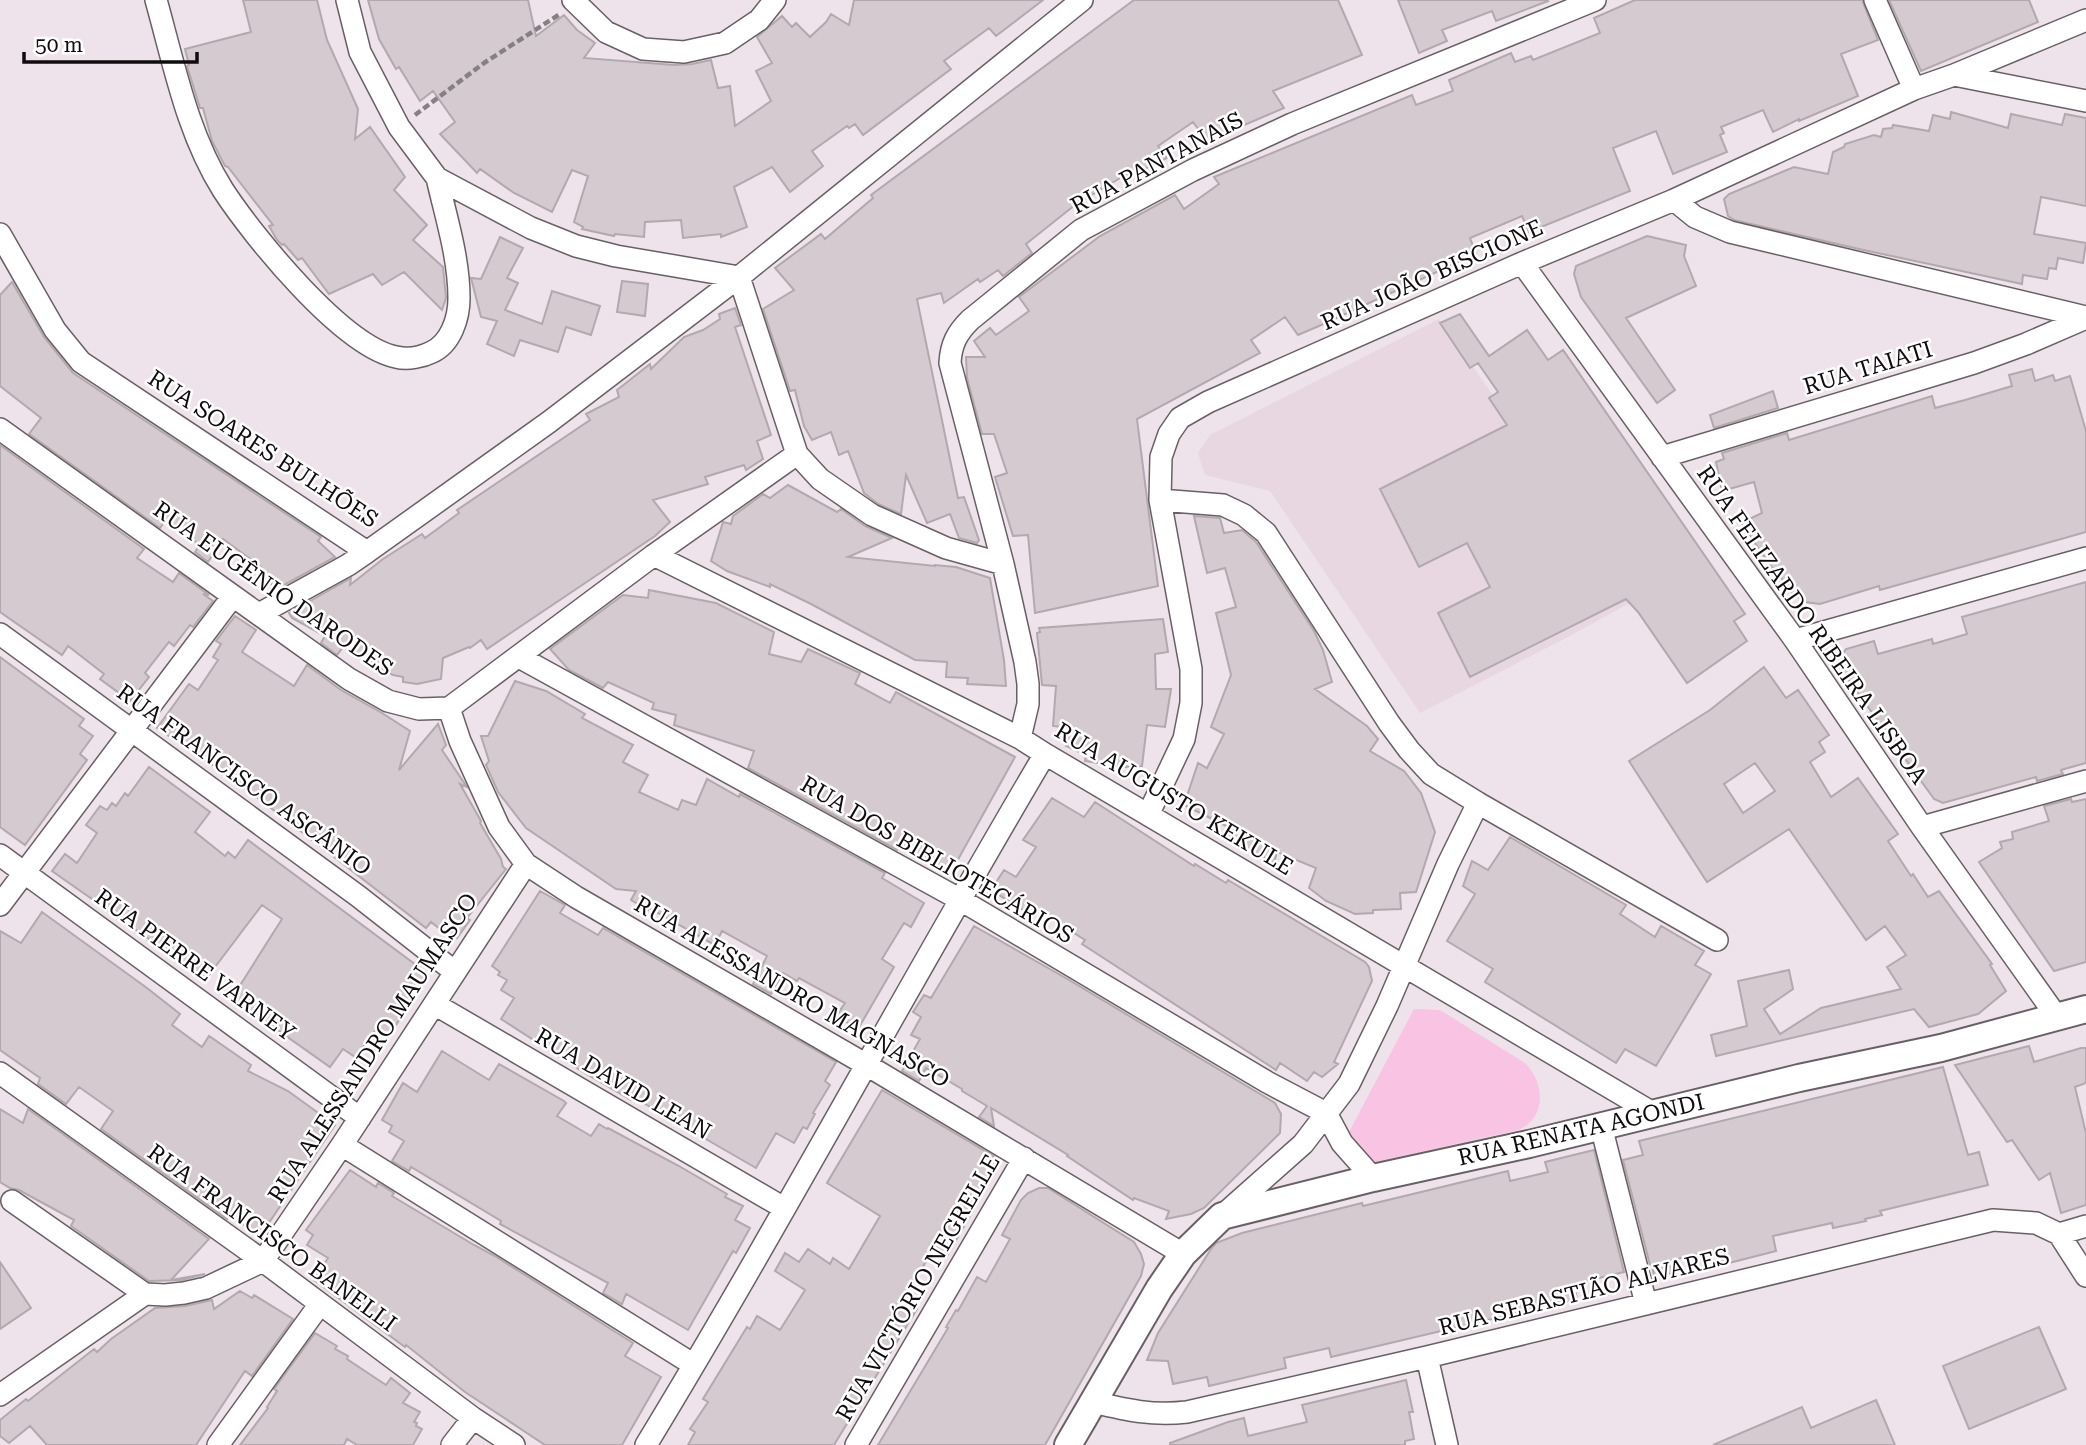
<svg xmlns="http://www.w3.org/2000/svg" width="2086" height="1445" viewBox="0 0 2086 1445" font-family="'Roboto Serif',serif">
<rect width="100%" height="100%" fill="#eee3ea"/>
<!-- built -->
<path fill="#e8d6e1" d="M 1439,319 L 1587,528 L 1635,600 L 1568,637 L 1420,713 L 1270,491 L 1205,475 L 1198,453 L 1210,435 Z"/>
<!-- green -->
<path fill="#f9c3e4" d="M 1414,1009 L 1440,1010 L 1525,1063 C 1545,1083 1547,1118 1518,1130 L 1370,1163 L 1339,1151 Z"/>
<!-- building -->
<path fill="#d4cad0" stroke="#b2a8ae" stroke-width="2" fill-rule="evenodd" d="M 243,0 L 317,0 L 327,40 L 358,109 L 355,139 L 370,127 L 405,177 L 394,190 L 427,225 L 413,240 L 443,267 L 446,298 L 442,310 L 404,272 L 382,285 L 373,274 L 329,294 L 302,258 L 298,260 L 284,244 L 282,245 L 277,240 L 269,226 L 273,225 L 228,167 L 225,166 L 212,141 L 203,108 L 200,108 L 187,66 L 189,65 L 185,49 L 251,32 Z
M 368,0 L 528,0 L 536,36 L 564,15 L 577,30 L 595,43 L 584,58 L 674,65 L 692,64 L 711,60 L 718,88 L 730,86 L 735,126 L 771,101 L 756,71 L 772,63 L 757,37 L 782,16 L 792,27 L 796,23 L 810,37 L 826,22 L 831,14 L 849,25 L 854,0 L 1043,0 L 996,36 L 989,28 L 944,61 L 951,69 L 863,135 L 855,124 L 849,128 L 847,126 L 812,151 L 823,166 L 790,192 L 772,167 L 734,187 L 747,227 L 721,237 L 721,234 L 683,238 L 681,220 L 645,222 L 644,237 L 615,234 L 614,236 L 582,229 L 583,227 L 574,222 L 588,176 L 572,170 L 552,212 L 514,193 L 480,169 L 477,173 L 440,134 L 455,122 L 433,91 L 420,101 L 399,67 L 396,69 L 379,39 Z
M 1134,0 L 1338,0 L 1362,55 L 1273,91 L 1284,108 L 1207,141 L 1193,122 L 1158,146 L 1167,158 L 1129,177 L 1127,174 L 1075,205 L 1026,244 L 1032,253 L 1003,276 L 998,270 L 980,282 L 978,279 L 944,303 L 941,293 L 917,299 L 958,498 L 964,497 L 979,540 L 977,543 L 959,538 L 950,514 L 927,523 L 906,475 L 901,514 L 878,504 L 864,493 L 848,451 L 839,455 L 831,432 L 812,440 L 804,426 L 795,390 L 790,391 L 763,309 L 794,290 L 775,268 L 821,234 L 825,239 L 873,198 L 871,195 Z
M 1398,0 L 1547,0 L 1548,1 L 1496,21 L 1492,11 L 1442,30 L 1447,41 L 1419,53 Z
M 1635,0 L 1862,0 L 1878,40 L 1841,54 L 1858,96 L 1799,121 L 1799,119 L 1773,132 L 1763,110 L 1721,127 L 1724,133 L 1720,135 L 1727,152 L 1673,174 L 1656,131 L 1613,148 L 1630,191 L 1529,232 L 1522,216 L 1470,238 L 1476,254 L 1319,326 L 1298,335 L 1285,317 L 1251,340 L 1260,353 L 1137,419 L 1158,586 L 1035,613 L 1028,535 L 1013,536 L 995,477 L 1007,473 L 994,434 L 982,434 L 967,378 L 966,357 L 985,357 L 974,341 L 990,328 L 996,335 L 1029,311 L 1019,297 L 1100,236 L 1175,195 L 1184,209 L 1219,184 L 1214,177 L 1412,95 L 1416,105 L 1453,91 L 1449,80 L 1511,53 L 1515,62 L 1531,56 L 1533,60 L 1600,33 L 1594,18 Z
M 1889,0 L 2029,0 L 2038,22 L 1921,71 Z
M 1951,112 L 2008,128 L 2011,114 L 2062,125 L 2065,114 L 2086,118 L 2086,206 L 2041,197 L 2034,234 L 2086,243 L 2083,263 L 2058,258 L 2056,269 L 2049,268 L 2047,279 L 2023,275 L 2022,284 L 1859,249 L 1734,220 L 1728,216 L 1724,199 L 1729,194 L 1794,167 L 1828,174 L 1833,152 L 1844,147 L 1845,144 L 1874,135 L 1881,137 L 1883,129 L 1892,128 L 1893,125 L 1929,131 L 1933,115 L 1950,119 Z
M 1647,236 L 1686,245 L 1684,256 L 1696,286 L 1626,318 L 1675,390 L 1657,403 L 1581,297 L 1574,274 L 1576,266 Z
M 500,237 L 523,248 L 507,278 L 518,283 L 505,310 L 542,324 L 552,291 L 600,306 L 591,335 L 566,327 L 558,352 L 520,340 L 514,356 L 487,344 L 497,321 L 481,317 L 471,278 L 481,279 Z
M 622,281 L 648,284 L 645,316 L 617,312 Z
M 12,282 L 44,337 L 73,373 L 321,537 L 318,541 L 335,557 L 275,590 L 261,567 L 223,539 L 208,562 L 195,552 L 200,545 L 180,531 L 165,521 L 160,528 L 29,434 L 41,418 L 0,386 L 0,295 Z
M 735,308 L 741,325 L 735,327 L 771,435 L 757,441 L 763,459 L 746,470 L 744,465 L 705,477 L 708,484 L 653,500 L 670,522 L 655,536 L 487,649 L 481,640 L 470,648 L 469,647 L 443,658 L 441,679 L 417,684 L 403,682 L 403,677 L 393,675 L 343,647 L 337,655 L 321,643 L 325,636 L 292,618 L 289,613 L 351,578 L 350,585 L 383,559 L 422,534 L 425,538 L 459,513 L 457,510 L 590,420 L 586,414 L 619,397 L 617,390 L 650,364 L 651,369 L 684,337 L 703,330 L 720,319 L 719,314 Z
M 1460,314 L 1489,356 L 1527,330 L 1548,360 L 1563,350 L 1745,614 L 1734,621 L 1747,641 L 1687,683 L 1638,612 L 1626,599 L 1470,677 L 1438,613 L 1490,587 L 1467,543 L 1419,567 L 1380,489 L 1507,425 L 1489,398 L 1498,392 L 1478,363 L 1470,368 L 1440,323 Z
M 2032,369 L 2035,381 L 2053,375 L 2055,381 L 2070,376 L 2086,431 L 2086,532 L 1880,590 L 1879,586 L 1820,604 L 1805,602 L 1792,592 L 1774,568 L 1772,568 L 1741,523 L 1762,513 L 1754,482 L 1722,491 L 1716,462 L 1724,459 L 1722,453 L 1787,433 L 1789,440 L 1932,396 L 1935,408 L 1965,400 L 2012,386 L 2009,375 Z
M 1773,391 L 1778,408 L 1714,428 L 1710,415 Z
M 0,445 L 144,549 L 137,558 L 173,582 L 179,573 L 209,595 L 203,594 L 213,601 L 193,627 L 190,625 L 174,646 L 169,642 L 145,673 L 149,677 L 130,701 L 100,679 L 104,674 L 68,646 L 62,655 L 0,612 Z
M 788,485 L 837,512 L 841,509 L 865,526 L 892,538 L 848,557 L 935,566 L 935,565 L 956,567 L 990,578 L 1004,660 L 1006,686 L 967,684 L 968,678 L 946,677 L 947,662 L 915,660 L 811,604 L 770,584 L 770,587 L 727,571 L 711,561 L 723,522 L 731,524 L 733,516 L 763,494 L 770,498 Z
M 1194,516 L 1220,518 L 1224,533 L 1242,530 L 1256,542 L 1314,631 L 1323,650 L 1332,682 L 1315,689 L 1367,726 L 1378,739 L 1370,751 L 1404,771 L 1421,793 L 1435,832 L 1416,892 L 1400,893 L 1401,909 L 1373,910 L 1373,913 L 1355,914 L 1326,901 L 1309,888 L 1316,868 L 1277,852 L 1274,863 L 1227,837 L 1232,829 L 1184,805 L 1198,763 L 1207,768 L 1224,734 L 1211,727 L 1231,675 L 1216,613 L 1236,607 L 1225,568 L 1207,573 Z
M 2086,582 L 2086,763 L 2061,770 L 2063,774 L 2037,781 L 2036,777 L 1943,803 L 1934,799 L 1840,668 L 1841,656 L 1846,649 L 1874,641 L 1878,654 L 1932,639 L 1933,644 L 1967,634 L 1962,617 Z
M 649,590 L 716,603 L 774,632 L 769,654 L 801,662 L 808,649 L 860,673 L 855,684 L 890,703 L 896,692 L 1015,757 L 950,874 L 899,847 L 897,850 L 748,768 L 754,751 L 674,725 L 676,715 L 652,709 L 654,703 L 608,682 L 603,688 L 569,670 L 550,649 L 623,595 L 648,598 Z
M 235,616 L 256,630 L 242,652 L 294,686 L 307,665 L 341,690 L 382,713 L 410,731 L 399,770 L 438,724 L 446,745 L 442,750 L 467,787 L 460,784 L 481,821 L 480,823 L 501,859 L 503,867 L 506,869 L 467,918 L 470,920 L 457,938 L 452,934 L 450,937 L 431,922 L 426,928 L 232,778 L 157,728 L 189,684 L 198,690 L 218,660 L 213,657 L 221,644 L 216,641 Z
M 1163,619 L 1168,652 L 1155,654 L 1156,689 L 1171,689 L 1165,727 L 1147,725 L 1142,766 L 1124,767 L 1085,761 L 1086,755 L 1066,746 L 1069,728 L 1053,726 L 1056,686 L 1042,685 L 1037,633 L 1040,632 L 1039,628 Z
M 0,657 L 84,719 L 79,726 L 93,736 L 80,754 L 87,760 L 25,845 L 0,827 Z
M 1764,667 L 1786,698 L 1798,690 L 1829,735 L 1819,742 L 1825,752 L 1810,762 L 1831,797 L 1858,778 L 1898,834 L 1888,841 L 1911,876 L 1913,874 L 1928,897 L 1939,891 L 1992,964 L 1990,965 L 2006,991 L 1978,1014 L 1929,1027 L 1914,1009 L 1716,1056 L 1711,1035 L 1747,1026 L 1738,981 L 1789,970 L 1793,989 L 1764,1009 L 1780,1034 L 1821,1008 L 1901,989 L 1887,967 L 1906,955 L 1885,926 L 1866,940 L 1789,829 L 1707,882 L 1629,761 L 1710,710 ZM 1755,763 L 1775,791 L 1743,813 L 1724,784 Z
M 515,681 L 546,691 L 585,714 L 582,718 L 633,745 L 623,762 L 648,775 L 639,792 L 678,810 L 682,800 L 696,805 L 707,779 L 739,797 L 740,794 L 885,873 L 882,878 L 924,903 L 911,927 L 904,923 L 882,959 L 894,967 L 858,1029 L 836,1016 L 845,1003 L 799,978 L 797,981 L 783,973 L 771,994 L 753,984 L 767,956 L 722,931 L 715,945 L 649,908 L 648,910 L 631,900 L 636,891 L 616,889 L 526,828 L 498,792 L 486,765 L 489,761 L 481,736 L 488,736 Z
M 149,767 L 210,812 L 195,832 L 225,856 L 228,852 L 235,858 L 248,840 L 420,968 L 425,979 L 389,1036 L 382,1036 L 375,1031 L 355,1057 L 343,1049 L 330,1067 L 232,998 L 282,919 L 262,905 L 206,979 L 52,871 L 65,854 L 77,863 L 97,833 L 86,825 L 100,806 L 107,810 L 112,803 L 116,806 L 125,793 L 128,796 Z
M 1052,798 L 1084,817 L 1095,802 L 1194,866 L 1195,864 L 1226,883 L 1228,880 L 1365,962 L 1369,967 L 1372,981 L 1334,1062 L 1338,1064 L 1322,1077 L 1314,1072 L 1307,1081 L 1280,1063 L 1276,1070 L 1082,944 L 1085,940 L 1032,907 L 1028,913 L 991,890 L 1004,870 L 1016,877 L 1036,847 L 1023,840 Z
M 2071,799 L 2072,802 L 2086,799 L 2086,962 L 2054,971 L 1979,862 L 2002,848 L 2000,842 L 2013,839 L 2012,832 L 2049,821 L 2044,806 Z
M 1510,837 L 1626,905 L 1620,914 L 1655,937 L 1661,926 L 1704,951 L 1695,965 L 1711,974 L 1656,1066 L 1625,1049 L 1616,1063 L 1485,982 L 1493,969 L 1447,941 L 1475,894 L 1463,886 L 1472,861 L 1488,870 Z
M 540,891 L 565,905 L 560,913 L 598,935 L 603,928 L 836,1062 L 825,1081 L 830,1085 L 813,1113 L 815,1114 L 807,1129 L 803,1127 L 794,1143 L 776,1133 L 756,1168 L 633,1097 L 631,1100 L 583,1072 L 501,1019 L 514,998 L 501,990 L 507,980 L 498,975 L 500,972 L 492,966 Z
M 42,912 L 147,988 L 180,1014 L 172,1025 L 202,1047 L 209,1036 L 251,1065 L 248,1071 L 288,1091 L 335,1125 L 260,1236 L 230,1215 L 227,1219 L 101,1129 L 113,1111 L 79,1087 L 66,1104 L 38,1084 L 40,1078 L 0,1050 L 0,931 L 21,943 Z
M 974,926 L 1064,977 L 1275,1103 L 1281,1114 L 1280,1133 L 1204,1208 L 1191,1214 L 1166,1219 L 1169,1211 L 1134,1198 L 1133,1200 L 1067,1156 L 1068,1155 L 991,1108 L 994,1126 L 979,1117 L 987,1106 L 962,1091 L 962,1089 L 926,1068 L 919,1081 L 902,1071 L 920,1039 L 911,1035 L 921,1017 L 913,1012 L 924,995 L 931,998 Z
M 2029,1046 L 2034,1062 L 2081,1048 L 2086,1048 L 2086,1083 L 2075,1087 L 2086,1133 L 2086,1205 L 2061,1213 L 2050,1173 L 2039,1180 L 2012,1140 L 2007,1142 L 1955,1065 Z
M 442,1051 L 489,1080 L 499,1064 L 564,1101 L 566,1103 L 557,1116 L 591,1136 L 599,1124 L 607,1129 L 608,1128 L 679,1166 L 727,1194 L 725,1197 L 743,1206 L 735,1220 L 750,1228 L 736,1253 L 733,1251 L 688,1330 L 626,1294 L 622,1304 L 603,1293 L 608,1283 L 500,1224 L 501,1221 L 411,1167 L 409,1171 L 392,1161 L 404,1141 L 389,1132 L 392,1126 L 382,1120 L 403,1083 L 417,1092 Z
M 1943,1067 L 1968,1155 L 1979,1152 L 1988,1185 L 1880,1211 L 1882,1215 L 1865,1219 L 1866,1221 L 1833,1228 L 1832,1223 L 1773,1236 L 1776,1251 L 1737,1261 L 1720,1265 L 1716,1250 L 1668,1261 L 1672,1273 L 1654,1276 L 1652,1265 L 1650,1265 L 1623,1160 L 1643,1155 L 1639,1141 Z
M 882,1090 L 1000,1160 L 999,1165 L 947,1256 L 934,1248 L 903,1301 L 917,1309 L 834,1445 L 688,1445 L 695,1432 L 690,1429 L 708,1402 L 703,1399 L 747,1327 L 750,1329 L 757,1316 L 780,1330 L 805,1290 L 775,1271 L 785,1253 L 799,1262 L 808,1249 L 830,1264 L 833,1258 L 849,1269 L 880,1216 L 827,1183 Z
M 0,1109 L 23,1123 L 28,1109 L 209,1239 L 171,1280 L 205,1274 L 182,1280 L 149,1281 L 71,1226 L 74,1220 L 19,1190 L 10,1188 L 0,1182 Z
M 1594,1150 L 1624,1272 L 1574,1284 L 1577,1299 L 1331,1357 L 1329,1348 L 1284,1358 L 1286,1368 L 1209,1386 L 1207,1377 L 1173,1384 L 1168,1361 L 1147,1360 L 1158,1333 L 1211,1249 L 1216,1243 L 1242,1233 L 1362,1203 L 1363,1206 L 1508,1171 L 1510,1181 L 1548,1172 L 1545,1162 Z
M 350,1170 L 376,1187 L 378,1183 L 394,1193 L 392,1196 L 474,1245 L 495,1256 L 633,1343 L 625,1356 L 661,1377 L 622,1445 L 545,1445 L 465,1392 L 406,1345 L 405,1347 L 314,1280 L 328,1258 L 307,1245 L 313,1235 L 306,1230 Z
M 1039,1188 L 1048,1188 L 1134,1242 L 1141,1254 L 1144,1264 L 1141,1276 L 1045,1445 L 878,1445 L 948,1328 L 946,1327 L 956,1310 L 958,1311 L 977,1277 L 986,1282 L 1010,1239 L 1002,1235 L 1021,1200 L 1028,1193 Z
M 0,1262 L 31,1308 L 0,1329 Z
M 240,1291 L 252,1298 L 254,1295 L 293,1319 L 252,1376 L 245,1371 L 196,1445 L 47,1445 L 30,1426 L 9,1443 L 0,1436 L 0,1420 L 26,1399 L 28,1401 L 94,1349 L 97,1352 L 111,1339 L 155,1308 L 185,1306 L 212,1300 L 214,1309 Z
M 2039,1327 L 2066,1389 L 1969,1429 L 1943,1366 Z
M 315,1333 L 337,1346 L 335,1349 L 348,1356 L 347,1359 L 386,1385 L 391,1378 L 410,1393 L 403,1403 L 420,1412 L 414,1422 L 417,1423 L 416,1426 L 422,1429 L 413,1445 L 357,1445 L 347,1439 L 344,1445 L 240,1445 L 268,1408 L 267,1407 L 277,1391 L 274,1389 Z
M 1406,1380 L 1413,1412 L 1409,1412 L 1414,1439 L 1405,1441 L 1405,1445 L 1170,1445 L 1170,1443 L 1228,1422 L 1244,1418 L 1248,1436 L 1307,1422 L 1302,1405 Z
M 1876,1400 L 1895,1445 L 1713,1445 L 1802,1407 L 1811,1428 Z"/>
<g fill="none" stroke-linecap="round" stroke-linejoin="round">
<defs>
<path id="minor" d="M 156,0 C 174,64 187,133 223,190 C 253,236 342,346 396,357 C 408,360 422,357 432,352 C 451,343 459,318 459,298 C 459,258 446,217 437,178
M 347,0 L 360,52 L 399,127 L 437,178 L 531,228 L 576,246 L 616,256 L 739,277
M 573,0 L 606,32 L 643,49 L 684,52 L 725,43 L 759,20 L 775,0
M 1875,0 L 1914,89
M 1954,75 L 2086,101
M 1674,200 L 1695,217 L 1730,232 L 2086,317
M 0,234 L 55,330 L 81,362 L 367,552 L 549,422 L 739,277 L 1082,0
M 1522,263 L 1795,640 L 1922,827 L 2057,1017
M 739,277 L 797,454 L 820,479 L 872,515 L 946,548 L 1003,564
M 0,429 L 349,679 L 388,701 L 419,709 L 449,708 L 654,555 L 797,454
M 1662,457 L 1974,363 L 2026,344 L 2086,318
M 1160,500 L 1223,505 L 1244,515 L 1266,533 L 1389,723 L 1409,750 L 1431,774 L 1478,803 L 1717,940
M 654,555 L 1020,738 L 1045,754 L 1653,1113
M 259,614 L 348,565 L 367,552
M 0,634 L 358,896 L 455,972
M 1795,640 L 2086,558
M 519,657 L 959,899 L 1267,1082 L 1326,1113 L 1342,1143 L 1373,1178
M 449,708 L 460,741 L 499,827 L 526,864 L 576,897 L 865,1064 L 1183,1254
M 1020,738 L 1028,704 L 1028,684 L 1025,662 L 1003,564 L 950,363 C 951,344 957,333 970,320 L 1081,230 L 1193,170 L 1292,124 L 1595,0
M 1148,815 L 1184,739 L 1191,703 L 1191,669 L 1160,500 L 1161,457 L 1169,434 L 1180,418 L 1208,402 L 1522,263 L 1674,200 L 1914,89 L 1954,75 L 2086,20
M 1922,827 L 2086,781
M 0,855 L 360,1118
M 0,905 L 233,596
M 436,1005 L 784,1208
M 0,1073 L 263,1261 L 473,1418 L 514,1445
M 1601,1126 L 1646,1304
M 342,1145 L 694,1365
M 12,1201 L 145,1294 L 165,1295 L 184,1293 L 206,1288 L 263,1261 L 342,1145 L 526,864
M 1223,1215 L 1303,1144 L 1349,1084 L 1387,1006 L 1448,864 L 1478,803
M 2059,1234 L 2086,1276
M 1427,1357 L 1447,1445
M 0,1395 L 145,1294
M 1093,1402 C 1127,1410 1152,1416 1187,1412 L 1427,1357 L 1993,1220 L 2036,1223 L 2059,1234 L 2086,1226
M 218,1445 L 320,1304
M 452,1445 L 473,1418
M 646,1445 C 784,1218 909,983 1045,754
M 856,1445 L 1024,1158"/>
<path id="tertiary" d="M 1068,1445 L 1159,1289 L 1183,1254 L 1222,1216 L 1373,1178 L 1529,1144 L 1799,1078 L 1941,1048 L 2086,1009"/>
</defs>
<!-- minor casing -->
<use href="#minor" stroke="#696065" stroke-width="24"/>
<!-- tertiary casing -->
<use href="#tertiary" stroke="#696065" stroke-width="30"/>
<!-- path -->
<path stroke="#867f83" stroke-width="4.5" stroke-dasharray="7 3.5" stroke-linecap="butt" d="M 415,115 L 484,63 L 560,14"/>
<!-- minor -->
<use href="#minor" stroke="#fff" stroke-width="21"/>
<!-- tertiary -->
<use href="#tertiary" stroke="#fff" stroke-width="26"/>
</g>
<g text-anchor="middle" dominant-baseline="central" stroke-width="5" stroke-linejoin="round" paint-order="stroke">
<!-- street labels -->
<g font-size="23" fill="#100c0e" stroke="#fff">
<text transform="translate(1157 163) rotate(-28)">RUA PANTANAIS</text>
<text transform="translate(1432 275) rotate(-24)">RUA JOÃO BISCIONE</text>
<text transform="translate(1868 368) rotate(-17)">RUA TAIATI</text>
<text transform="translate(263 449) rotate(33)">RUA SOARES BULHÕES</text>
<text transform="translate(273 589) rotate(35)">RUA EUGÊNIO DARODES</text>
<text transform="translate(1812 625) rotate(55)">RUA FELIZARDO RIBEIRA LISBOA</text>
<text transform="translate(244 780) rotate(36)">RUA FRANCISCO ASCÂNIO</text>
<text transform="translate(1174 799) rotate(31)">RUA AUGUSTO KEKULE</text>
<text transform="translate(937 860) rotate(30)">RUA DOS BIBLIOTECÁRIOS</text>
<text transform="translate(195 965) rotate(36)">RUA PIERRE VARNEY</text>
<text transform="translate(792 992) rotate(30)">RUA ALESSANDRO MAGNASCO</text>
<text transform="translate(373 1048) rotate(-57)">RUA ALESSANDRO MAUMASCO</text>
<text transform="translate(623 1084) rotate(30)">RUA DAVID LEAN</text>
<text transform="translate(1581 1130) rotate(-13)">RUA RENATA AGONDI</text>
<text transform="translate(272 1238) rotate(36)">RUA FRANCISCO BANELLI</text>
<text transform="translate(918 1288) rotate(-60)">RUA VICTÓRIO NEGRELLE</text>
<text transform="translate(1584 1292) rotate(-14)">RUA SEBASTIÃO ALVARES</text>
</g>
</g>
<!-- scale -->
<path d="M24 52v10h173v-10" fill="none" stroke="#100c0e" stroke-width="3.5"/>
<text x="35" y="52" font-size="21" fill="#100c0e" stroke="#ffffff" stroke-width="5" paint-order="stroke">50 m</text>
</svg>
